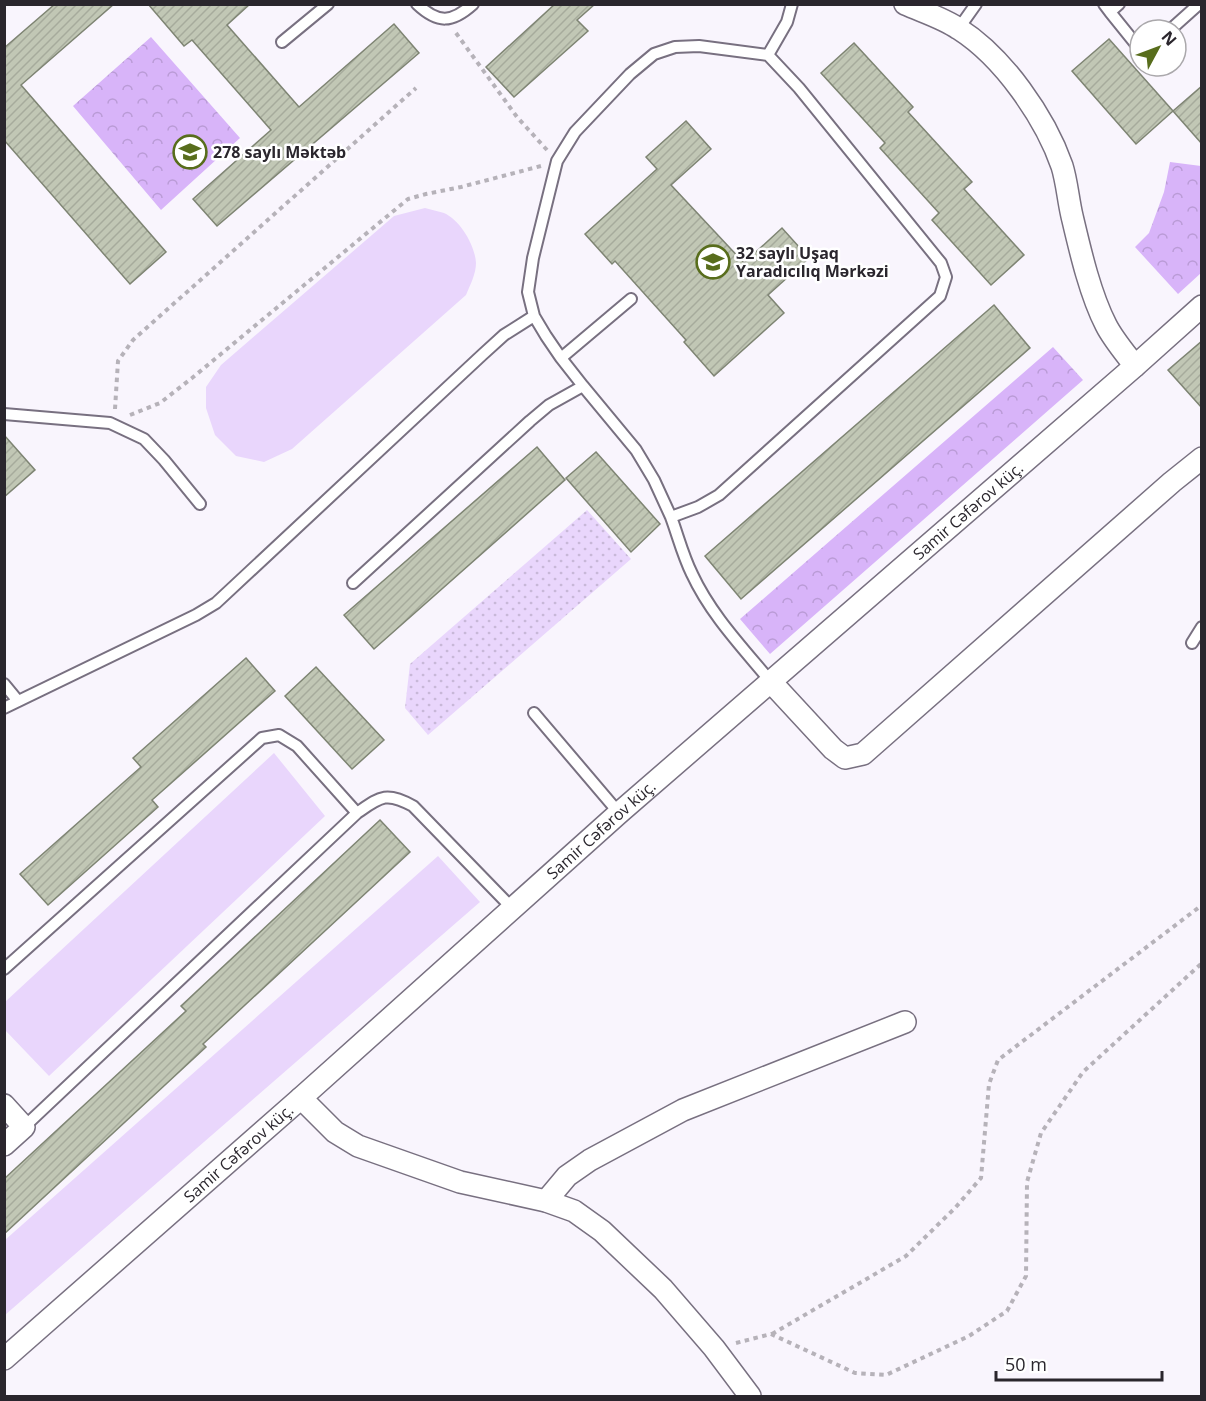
<svg xmlns="http://www.w3.org/2000/svg" width="1206" height="1401" viewBox="0 0 1206 1401" font-family="'Open Sans',sans-serif">
<defs>
<pattern id="forest-crowns" width="20" height="18" patternUnits="userSpaceOnUse" patternTransform="scale(1.5)"><rect width="20" height="18" fill="#d8b4f9"/><path d="M2 6a3 3 0 1 1 6 0M12 15a3 3 0 1 1 6 0" fill="none" stroke="#ba9bd6"/></pattern>
<pattern id="garden-dots" width="8" height="8" patternUnits="userSpaceOnUse" patternTransform="scale(1.5)"><rect width="8" height="8" fill="#e9d6fc"/><path d="M2 2h.1M6 6h.1" fill="none" stroke="#c8b8d8" stroke-width="1.8" stroke-linecap="round"/></pattern>
<pattern id="building-hatch" width="6" height="6" patternUnits="userSpaceOnUse" patternTransform="scale(1.5)"><rect width="6" height="6" fill="#c1c7b5"/><path d="M-1 1l2-2M0 6l6-6M5 7l2-2" fill="none" stroke="#a6ab9c"/></pattern>
</defs>
<rect width="100%" height="100%" fill="#f9f5fd"/>
<!-- green -->
<path fill="#e9d6fc" d="M 425,208 C 431,210 438,211 444,213 C 460,220 475,245 476,263 C 476,274 470,285 466,295 L 292,449 L 264,462 L 236,456 L 215,435 L 206,408 L 206,387 L 221,365 L 394,216 Z
M 274,753 L 325,816 L 49,1076 L 5,1030 L 5,1002 Z
M 438,856 L 480,902 L 5,1315 L 5,1240 Z"/>
<!-- forest -->
<path fill="url(#forest-crowns)" d="M 151,37 L 240,138 L 161,210 L 73,106 Z
M 1170,162 L 1201,166 L 1201,273 L 1178,294 L 1135,247 L 1149,233 L 1164,192 Z
M 1053,347 L 1083,380 L 770,654 L 740,619 Z"/>
<!-- garden -->
<path fill="url(#garden-dots)" d="M 587,510 L 631,559 L 428,735 L 405,708 L 410,664 Z"/>
<!-- building -->
<path fill="url(#building-hatch)" stroke="#7e8473" stroke-width="1.5" d="M 55,4 L 114,4 L 21,85 L 166,252 L 130,284 L 4,140 L 4,48 Z
M 148,4 L 250,4 L 227,25 L 299,107 L 394,24 L 419,53 L 217,226 L 193,199 L 271,130 L 192,40 L 184,46 Z
M 555,4 L 595,4 L 577,20 L 588,31 L 514,97 L 486,67 Z
M 1109,39 L 1173,111 L 1136,144 L 1072,71 Z
M 854,43 L 913,107 L 908,112 L 972,182 L 964,189 L 1024,255 L 991,285 L 932,220 L 939,213 L 880,148 L 885,143 L 821,73 Z
M 1202,86 L 1202,144 L 1173,111 Z
M 686,121 L 711,149 L 671,185 L 744,263 L 782,228 L 809,258 L 768,295 L 784,313 L 714,376 L 684,342 L 686,340 L 615,261 L 612,264 L 585,234 L 657,169 L 646,157 Z
M 994,305 L 1030,348 L 741,599 L 705,556 Z
M 1202,341 L 1202,408 L 1168,370 Z
M 4,435 L 35,470 L 4,497 Z
M 537,447 L 565,480 L 374,649 L 344,615 Z
M 596,452 L 660,524 L 631,552 L 566,478 Z
M 246,658 L 275,691 L 152,800 L 158,807 L 48,905 L 20,874 L 141,767 L 133,758 Z
M 316,667 L 384,740 L 352,769 L 285,696 Z
M 380,820 L 410,852 L 203,1044 L 206,1047 L 4,1234 L 4,1179 L 186,1011 L 181,1006 Z"/>
<g fill="none" stroke-linecap="round" stroke-linejoin="round">
<defs>
<path id="service" d="M 417,4 C 438,24 452,23 473,4
M 1104,4 L 1110,12 L 1119,4
M 1110,12 L 1135,43 L 1140,44
M 959,28 L 976,4
M 1170,30 L 1199,4
M 282,42 L 328,4
M 768,55 L 787,22 L 792,4
M 561,358 L 631,299
M 4,414 L 110,423 L 144,439 L 164,460 L 200,504
M 671,517 L 654,480 L 636,450 L 583,386 L 561,358 L 546,336 L 534,316 L 528,292 L 533,258 L 557,161 L 575,132 L 630,74 L 654,54 L 675,47 L 699,46 L 768,55 L 799,88 L 941,263 L 946,277 L 940,296 L 719,495 L 698,507 L 671,517 C 678,536 683,556 692,574 C 711,615 743,648 771,682
M 353,583 L 530,421 L 549,405 L 583,386
M 1192,643 L 1202,627
M 4,684 L 18,701
M 4,708 L 196,615 L 216,603 L 482,355 L 504,335 L 534,316
M 534,713 L 619,813
M 4,969 L 262,738 L 279,735 L 297,746 L 357,813
M 24,1127 L 357,813 C 380,797 386,791 413,806 L 513,909"/>
<g id="minor">
<path d="M 905,4 C 923,12 943,18 959,29 C 1003,57 1045,117 1062,166 C 1067,182 1068,199 1072,216 C 1080,250 1090,294 1106,325 C 1113,339 1125,353 1135,366"/>
<path d="M 771,682 L 833,749 L 845,758 L 863,754 L 1172,482 L 1202,458"/>
<path d="M 301,1098 L 335,1132 L 358,1146 L 460,1182 L 546,1201 L 574,1211 L 602,1231 L 663,1289 L 714,1348 L 750,1396"/>
<path d="M 4,1105 L 24,1127 L 4,1145"/>
<path d="M 546,1201 L 567,1176 L 590,1160 L 683,1110 L 905,1022"/>
<path id="s1" d="M 4,1359 L 301,1098 L 619,813 L 1135,366 L 1202,306"/>
</g>
</defs>
<!-- service casing -->
<use href="#service" stroke="#787080" stroke-width="14"/>
<!-- minor casing -->
<use href="#minor" stroke="#787080" stroke-width="24"/>
<!-- path -->
<path stroke="#b6b2b9" stroke-width="4" stroke-dasharray="4.5 4.5" stroke-linecap="butt" d="M 456,33 L 517,117 L 547,150
M 115,409 L 118,361 L 133,340 L 416,88
M 130,415 L 160,403 L 192,378 L 408,199 L 426,194 L 461,187 L 541,166
M 772,1334 L 906,1256 L 955,1208 L 981,1178 L 989,1084 L 998,1060 L 1202,905
M 736,1343 L 771,1334 L 855,1373 L 886,1375 L 969,1336 L 1007,1311 L 1026,1276 L 1027,1182 L 1041,1133 L 1083,1072 L 1202,963"/>
<!-- service -->
<use href="#service" stroke="#fff" stroke-width="10"/>
<!-- minor -->
<use href="#minor" stroke="#fff" stroke-width="21"/>
</g>
<!-- icons -->
<defs>
<symbol id="school-ring" viewBox="-11 -11 22 22"><circle r="9.5" fill="#fff" stroke="#586d1c" stroke-width="1.5"/><path d="M0-5L7-2L0 1L-7-2ZM-4 1L0 2.5L4 1V4Q0 6-4 4Z" fill="#586d1c"/></symbol>
</defs>
<g fill-rule="evenodd">
<use href="#school-ring" x="171" y="133" width="38" height="38"/>
<use href="#school-ring" x="694" y="243" width="38" height="38"/>
</g>
<g text-anchor="middle" dominant-baseline="central" stroke-width="5" stroke-linejoin="round" paint-order="stroke">
<!-- poi labels -->
<g font-size="16" font-weight="bold" fill="#2a262d" stroke="#fff" text-anchor="start">
<text x="213" y="152">278 saylı Məktəb</text>
<text x="736" y="253">32 saylı Uşaq<tspan x="736" dy="18">Yaradıcılıq Mərkəzi</tspan></text>
</g>
<!-- street labels -->
<g font-size="16" fill="#2a262d" stroke="#fff">
<text stroke="none"><textPath href="#s1" startOffset="1284">Samir Cəfərov küç.</textPath></text>
<text stroke="none"><textPath href="#s1" startOffset="798">Samir Cəfərov küç.</textPath></text>
<text stroke="none"><textPath href="#s1" startOffset="312">Samir Cəfərov küç.</textPath></text>
</g>
</g>
<!-- border -->
<rect width="1206" height="1401" fill="none" stroke="#2a262d" stroke-width="12"/>
<!-- north arrow -->
<g transform="translate(1158 48) rotate(49)"><circle r="28" fill="#ffffff" stroke="#aaa8ab" stroke-width="1.5"/>
<path d="M0-4.5L10 22L0 15L-10 22Z" fill="#586d1c"/>
<text y="-9" font-size="16" font-weight="bold" text-anchor="middle" fill="#2a262d">N</text>
</g>
<!-- scale -->
<path d="M996 1371v9h166v-9" fill="none" stroke="#2a262d" stroke-width="3"/>
<text x="1005" y="1371" font-size="18" fill="#2a262d" stroke="#ffffff" stroke-width="4.5" paint-order="stroke">50 m</text>
</svg>
